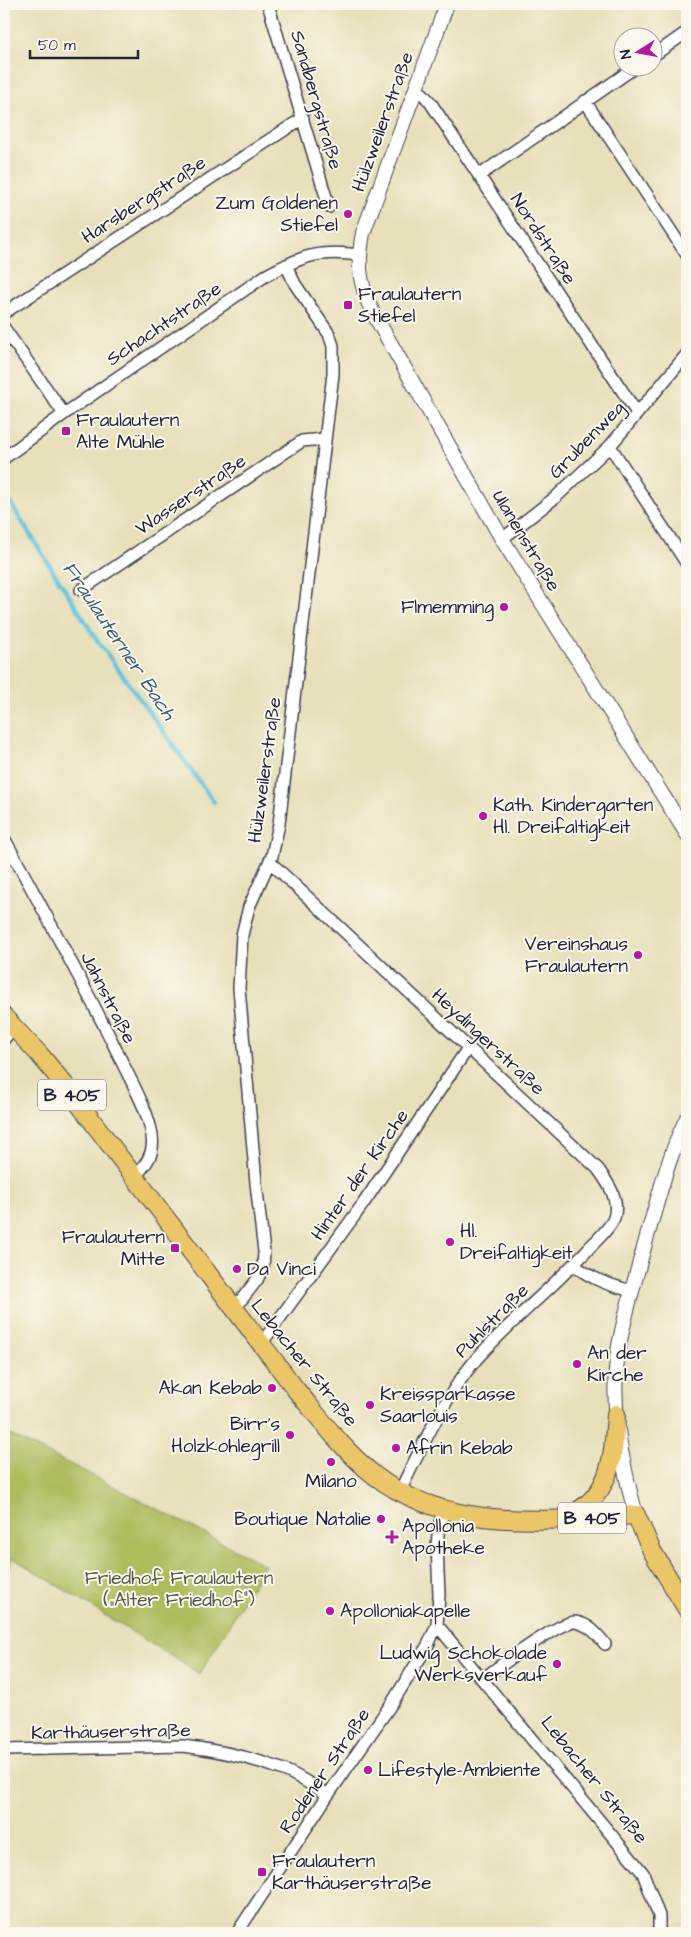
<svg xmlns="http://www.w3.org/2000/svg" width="691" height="1937" viewBox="0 0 691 1937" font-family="'Architects Daughter',sans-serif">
<rect width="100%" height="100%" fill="#fbf7ec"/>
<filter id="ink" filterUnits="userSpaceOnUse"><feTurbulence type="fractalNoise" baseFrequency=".02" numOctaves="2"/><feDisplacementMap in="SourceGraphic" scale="10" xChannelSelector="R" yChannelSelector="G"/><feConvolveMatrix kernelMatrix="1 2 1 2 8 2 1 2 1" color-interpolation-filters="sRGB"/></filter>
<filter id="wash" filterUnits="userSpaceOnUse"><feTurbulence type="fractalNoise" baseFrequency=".0096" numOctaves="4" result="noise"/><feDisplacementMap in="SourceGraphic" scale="20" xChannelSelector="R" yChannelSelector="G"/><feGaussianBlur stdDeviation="1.12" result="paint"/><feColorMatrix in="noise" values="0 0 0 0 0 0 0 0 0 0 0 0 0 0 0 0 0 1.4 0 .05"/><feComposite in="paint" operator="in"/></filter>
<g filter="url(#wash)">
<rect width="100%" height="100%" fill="#e7dfb9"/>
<!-- green -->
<path fill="#afbb5d" stroke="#686e4c" d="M 4,1432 L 88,1473 L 265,1565 L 200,1674 L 13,1558 L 4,1574 Z"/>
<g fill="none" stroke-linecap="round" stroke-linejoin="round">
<!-- stream -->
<path stroke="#5dc3db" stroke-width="4.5" d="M 4,493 L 95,637 L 214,802"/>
</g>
</g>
<g filter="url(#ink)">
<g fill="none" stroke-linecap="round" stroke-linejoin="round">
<defs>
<path id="minor" d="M 268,4 L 329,207
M 654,55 L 687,32
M 415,90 L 423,94 L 430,102 L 637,413
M 585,101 L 687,255
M 480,175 L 634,68
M 4,313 L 303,118
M 4,328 L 64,414
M 610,446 L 687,564
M 4,458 L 64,414 L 265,276 C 300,257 318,249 359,255
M 502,539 L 556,497 L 610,446 L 687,354
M 81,590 L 302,441 L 324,439
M 4,838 C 45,913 87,989 124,1066 C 134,1087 156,1125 152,1148 C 151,1159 142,1168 135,1177
M 270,862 L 598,1169 C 608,1183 620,1199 614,1218 C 610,1228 598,1239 590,1247 C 556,1285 516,1316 481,1354 C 449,1388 421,1448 400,1491
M 4,1039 L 14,1027
M 574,1265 C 593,1280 609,1285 632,1291
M 234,1309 L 257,1280 L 263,1267 L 264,1252 L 256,1183 L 239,988 L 242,935 L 249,907 L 272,856 L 279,824 L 333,374 L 333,346 L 329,334 L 295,284 L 286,265
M 261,1344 L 363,1204 L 468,1048
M 437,1625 L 643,1873 L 659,1916 L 659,1933
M 483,1679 C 497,1668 561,1620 575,1622 C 589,1624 597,1634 605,1644
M 4,1750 L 183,1746 C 216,1750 250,1757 281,1769 C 298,1775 313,1786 328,1795
M 237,1933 L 328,1795 L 392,1703 L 428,1645 L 437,1625 L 439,1595 L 437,1545 L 439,1525 L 445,1509"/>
<path id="tertiary" d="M 447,4 L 363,233 C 357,265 359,282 372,311 L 502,539 L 687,834
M 636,1515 C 621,1460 609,1403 619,1346 C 626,1308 638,1270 648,1233 C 660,1193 669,1154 687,1118"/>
<path id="primary" d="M 4,1017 L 39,1054 L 64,1084 L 297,1391 C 321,1420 344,1451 374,1475 C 448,1533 549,1520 636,1515 L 652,1551 L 687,1609
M 565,1518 C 612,1497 613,1459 616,1414"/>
</defs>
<!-- minor casing -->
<use href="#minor" stroke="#403e4e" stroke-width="14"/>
<!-- tertiary casing -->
<use href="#tertiary" stroke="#403e4e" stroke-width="16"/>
<!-- primary casing -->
<use href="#primary" stroke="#403e4e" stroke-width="20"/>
<!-- minor -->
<use href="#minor" stroke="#fff" stroke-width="11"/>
<!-- tertiary -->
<use href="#tertiary" stroke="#fff" stroke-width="14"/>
<!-- primary -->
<use href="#primary" stroke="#ebc669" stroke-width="18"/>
<defs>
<path id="rail" d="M 685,1933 L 687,1913"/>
</defs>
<!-- rail casing -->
<use href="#rail" stroke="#22223b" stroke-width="5.5"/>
<!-- rail -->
<use href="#rail" stroke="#fbf7ec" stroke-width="4" stroke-dasharray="11" stroke-linecap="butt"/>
</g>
</g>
<!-- markers -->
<g fill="#b5179e" stroke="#fbf7ec" stroke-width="2">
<circle cx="348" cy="214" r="5"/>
<rect x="343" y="300" width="10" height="10" rx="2.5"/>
<rect x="61" y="426" width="10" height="10" rx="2.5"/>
<circle cx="504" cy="607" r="5"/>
<circle cx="483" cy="816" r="5"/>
<circle cx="638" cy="955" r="5"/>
<circle cx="450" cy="1242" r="5"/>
<rect x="170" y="1243" width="10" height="10" rx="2.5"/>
<circle cx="237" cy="1269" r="5"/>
<circle cx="577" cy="1364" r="5"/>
<circle cx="272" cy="1388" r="5"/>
<circle cx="370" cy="1405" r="5"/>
<circle cx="290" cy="1435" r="5"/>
<circle cx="396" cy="1448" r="5"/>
<circle cx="331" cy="1462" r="5"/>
<circle cx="381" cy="1519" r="5"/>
<path d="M389.5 1529.5h5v5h5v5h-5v5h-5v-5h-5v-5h5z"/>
<circle cx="330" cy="1611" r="5"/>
<circle cx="557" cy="1664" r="5"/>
<circle cx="368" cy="1770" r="5"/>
<rect x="257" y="1867" width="10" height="10" rx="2.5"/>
</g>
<g text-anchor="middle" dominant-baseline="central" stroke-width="4" stroke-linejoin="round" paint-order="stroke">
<!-- shield labels -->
<g fill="#fbf7ec" stroke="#636270" stroke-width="1">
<rect x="38" y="1079.5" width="68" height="31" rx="4"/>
<rect x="558" y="1502.5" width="68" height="31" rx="4"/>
</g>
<g font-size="18" font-weight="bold" fill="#22223b">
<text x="72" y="1095">B 405</text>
<text x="592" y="1518">B 405</text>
</g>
<!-- street labels -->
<g font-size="19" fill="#22223b" stroke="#fbf7ec">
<text transform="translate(316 100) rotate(74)">Sandbergstraße</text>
<text transform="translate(383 122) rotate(-70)">Hülzweilerstraße</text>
<text transform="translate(144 200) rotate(-33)">Harsbergstraße</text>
<text transform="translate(543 239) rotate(57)">Nordstraße</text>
<text transform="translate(164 324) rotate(-34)">Schachtstraße</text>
<text transform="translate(587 440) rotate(-46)">Grubenweg</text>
<text transform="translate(191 495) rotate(-34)">Wasserstraße</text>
<text transform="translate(526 541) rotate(59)">Ulanenstraße</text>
<text transform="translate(265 770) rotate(-82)">Hülzweilerstraße</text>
<text transform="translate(108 998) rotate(63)">Jahnstraße</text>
<text transform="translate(488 1042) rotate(43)">Heydingerstraße</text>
<text transform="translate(360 1175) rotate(-55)">Hinter der Kirche</text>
<text transform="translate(492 1321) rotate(-45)">Puhlstraße</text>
<text transform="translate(304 1363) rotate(51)">Lebacher Straße</text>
<text transform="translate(111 1732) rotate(-1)">Karthäuserstraße</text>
<text transform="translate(325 1771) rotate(-56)">Rodener Straße</text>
<text transform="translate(594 1780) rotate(51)">Lebacher Straße</text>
</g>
<!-- poi labels -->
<g font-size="19" fill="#22223b" stroke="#fbf7ec" text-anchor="start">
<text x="338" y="203" text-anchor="end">Zum Goldenen<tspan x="338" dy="22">Stiefel</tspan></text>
<text x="358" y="294">Fraulautern<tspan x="358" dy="22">Stiefel</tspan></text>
<text x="76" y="420">Fraulautern<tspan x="76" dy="22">Alte Mühle</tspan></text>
<text x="494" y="607" text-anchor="end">Flmemming</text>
<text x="493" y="805">Kath. Kindergarten<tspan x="493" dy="22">Hl. Dreifaltigkeit</tspan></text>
<text x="628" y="944" text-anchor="end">Vereinshaus<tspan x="628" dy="22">Fraulautern</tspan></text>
<text x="460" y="1231">Hl.<tspan x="460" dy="22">Dreifaltigkeit</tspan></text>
<text x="165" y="1237" text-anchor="end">Fraulautern<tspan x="165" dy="22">Mitte</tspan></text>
<text x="247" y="1269">Da Vinci</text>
<text x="587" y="1353">An der<tspan x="587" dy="22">Kirche</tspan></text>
<text x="262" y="1388" text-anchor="end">Akan Kebab</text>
<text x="380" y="1394">Kreissparkasse<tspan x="380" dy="22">Saarlouis</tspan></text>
<text x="280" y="1424" text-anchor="end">Birr’s<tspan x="280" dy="22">Holzkohlegrill</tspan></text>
<text x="406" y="1448">Afrin Kebab</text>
<text x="331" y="1481" text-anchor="middle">Milano</text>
<text x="371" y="1519" text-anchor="end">Boutique Natalie</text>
<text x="402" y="1526">Apollonia<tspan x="402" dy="22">Apotheke</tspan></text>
<text x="340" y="1611">Apolloniakapelle</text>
<text x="547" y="1653" text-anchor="end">Ludwig Schokolade<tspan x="547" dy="22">Werksverkauf</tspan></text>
<text x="378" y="1770">Lifestyle-Ambiente</text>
<text x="272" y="1861">Fraulautern<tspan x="272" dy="22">Karthäuserstraße</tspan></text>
</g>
<!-- park labels -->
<g font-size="19" fill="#535847" stroke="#fbf7ec">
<text x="179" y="1578">Friedhof Fraulautern<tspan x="179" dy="22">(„Alter Friedhof“)</tspan></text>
</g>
<!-- water labels -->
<g font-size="20" font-style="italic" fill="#375a73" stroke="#fbf7ec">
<text transform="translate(119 641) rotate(56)">Fraulauterner Bach</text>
</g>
</g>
<!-- margin -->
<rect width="691" height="1937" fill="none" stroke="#fbf7ec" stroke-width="20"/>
<!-- north arrow -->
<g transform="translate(638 52) rotate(259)"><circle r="24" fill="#fbf7ec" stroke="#a4a2a5"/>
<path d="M0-4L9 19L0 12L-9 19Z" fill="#b5179e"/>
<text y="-8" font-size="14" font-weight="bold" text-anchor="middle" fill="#22223b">N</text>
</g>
<!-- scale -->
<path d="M30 50v8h108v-8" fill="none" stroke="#22223b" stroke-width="2.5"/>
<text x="38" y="50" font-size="15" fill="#22223b" stroke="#fbf7ec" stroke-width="4" paint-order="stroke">50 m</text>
</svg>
